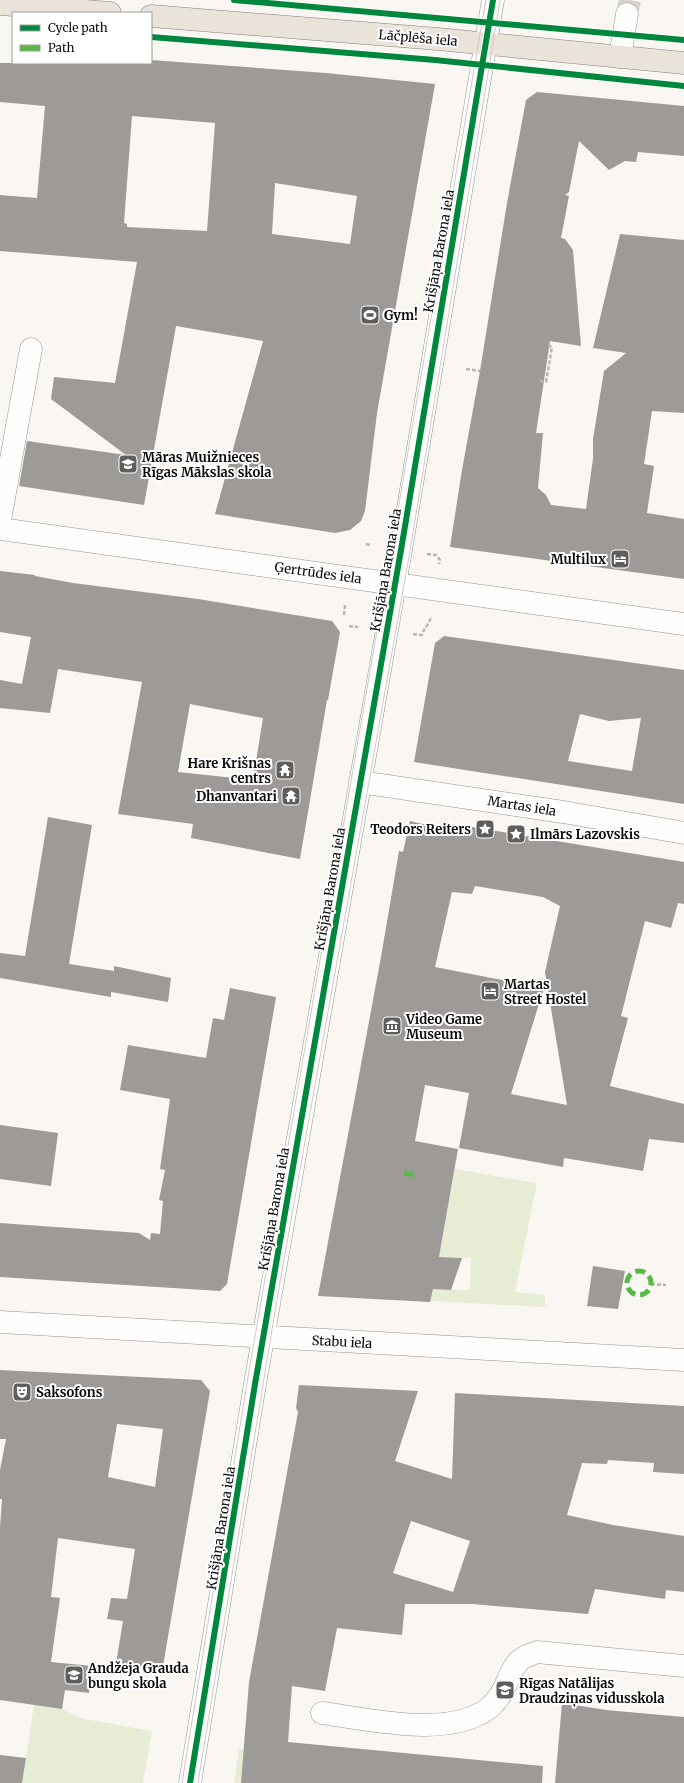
<svg xmlns="http://www.w3.org/2000/svg" width="684" height="1783" viewBox="0 0 684 1783" font-family="Merriweather,serif">
<rect width="100%" height="100%" fill="#faf7f2"/>
<!-- green -->
<path fill="#e7edd4" d="M 455,1169 L 537,1183 L 515,1292 L 545,1295 L 545,1307 L 430,1301 L 433,1289 L 470,1290 L 471,1258 L 439,1257 Z
M 34,1705 L 62,1709 L 84,1719 L 152,1731 L 143,1783 L 22,1783 Z
M 239,1749 L 244,1750 L 241,1783 L 234,1783 Z"/>
<!-- building -->
<path fill="#9d9a97" fill-rule="evenodd" d="M 151,60 L 326,73 L 435,84 L 377,413 L 365,511 L 361,521 L 350,530 L 335,533 L 215,514 L 263,341 L 176,326 L 144,505 L 19,486 L 27,441 L 126,455 L 51,399 L 54,377 L 115,383 L 137,262 L 0,251 L 0,195 L 37,198 L 45,106 L 0,102 L 0,63 L 151,63 ZM 132,116 L 215,123 L 207,231 L 127,227 L 127,224 L 124,223 ZM 275,183 L 357,196 L 350,244 L 272,234 Z
M 537,92 L 684,106 L 684,156 L 638,152 L 636,162 L 625,161 L 609,170 L 579,141 L 569,192 L 565,195 L 569,196 L 561,238 L 565,239 L 573,250 L 581,346 L 550,341 L 536,433 L 543,433 L 538,488 L 546,495 L 551,505 L 586,509 L 593,459 L 593,439 L 604,371 L 626,353 L 593,348 L 620,234 L 684,240 L 684,413 L 652,411 L 644,464 L 654,466 L 647,513 L 684,519 L 684,579 L 450,547 L 462,470 L 480,371 L 507,203 L 526,100 Z
M 0,571 L 35,575 L 35,576 L 73,583 L 198,599 L 332,621 L 340,632 L 328,700 L 327,700 L 300,859 L 191,838 L 193,824 L 118,814 L 142,682 L 58,669 L 50,713 L 0,708 L 0,680 L 22,684 L 31,637 L 0,632 ZM 190,704 L 263,718 L 253,780 L 178,772 Z
M 444,636 L 684,670 L 684,804 L 414,762 L 435,643 ZM 580,714 L 609,721 L 641,718 L 632,771 L 568,761 Z
M 48,817 L 92,825 L 69,964 L 114,971 L 114,966 L 171,978 L 168,1002 L 111,992 L 111,997 L 0,978 L 0,953 L 25,956 Z
M 410,821 L 443,829 L 444,823 L 460,825 L 684,862 L 684,904 L 678,903 L 671,928 L 645,921 L 621,1016 L 628,1018 L 610,1086 L 684,1104 L 684,1143 L 649,1139 L 643,1171 L 564,1158 L 563,1167 L 459,1148 L 469,1093 L 425,1085 L 415,1141 L 458,1149 L 439,1257 L 462,1258 L 451,1290 L 433,1289 L 430,1302 L 318,1296 L 381,957 L 399,851 L 403,852 ZM 475,886 L 543,897 L 560,906 L 545,972 L 567,1105 L 511,1094 L 544,988 L 435,967 L 452,892 L 472,894 Z
M 230,988 L 276,997 L 227,1284 L 220,1291 L 0,1277 L 0,1223 L 139,1233 L 150,1240 L 151,1233 L 160,1234 L 163,1201 L 159,1200 L 165,1170 L 160,1169 L 170,1099 L 120,1090 L 128,1045 L 206,1058 L 213,1018 L 224,1020 Z
M 0,1125 L 58,1133 L 51,1186 L 0,1179 Z
M 593,1266 L 625,1271 L 618,1309 L 587,1306 Z
M 0,1370 L 201,1380 L 210,1391 L 162,1672 L 116,1664 L 123,1621 L 107,1619 L 111,1598 L 127,1599 L 135,1549 L 58,1538 L 51,1597 L 60,1598 L 51,1662 L 92,1666 L 89,1693 L 65,1690 L 62,1709 L 0,1700 L 0,1528 L 2,1499 L 0,1499 L 0,1470 L 6,1439 L 0,1439 ZM 117,1424 L 163,1429 L 155,1487 L 108,1477 Z
M 299,1385 L 418,1391 L 395,1461 L 452,1479 L 455,1393 L 684,1406 L 684,1474 L 653,1472 L 654,1463 L 608,1460 L 607,1464 L 582,1463 L 567,1515 L 613,1525 L 684,1536 L 684,1592 L 666,1590 L 665,1599 L 595,1589 L 588,1614 L 472,1604 L 405,1604 L 402,1635 L 337,1628 L 325,1691 L 292,1686 L 288,1742 L 543,1766 L 542,1783 L 241,1783 L 249,1682 L 298,1412 L 296,1408 ZM 411,1521 L 470,1541 L 453,1592 L 393,1573 Z
M 562,1703 L 606,1710 L 684,1717 L 684,1783 L 555,1783 Z
M 0,1755 L 26,1758 L 22,1783 L 0,1783 Z"/>
<g fill="none" stroke-linecap="round" stroke-linejoin="round">
<!-- minor-tunnel -->
<path stroke="#d6d4d0" stroke-width="22" stroke-dasharray="22 11" stroke-linecap="butt" d="M 627,14 L 630,0"/>
<defs>
<path id="minor" d="M 620,57 L 627,14
M 0,520 L 31,349
M 0,529 L 684,624
M 360,782 L 563,812 L 684,833
M 0,1322 L 684,1360
M 322,1713 C 369,1719 449,1739 489,1708 C 507,1693 506,1676 518,1662 C 522,1657 532,1654 537,1652 L 684,1666
M 190,1783 L 255,1384 L 401,550 L 493,0"/>
<path id="major" d="M 0,4 L 110,13
M 151,16 L 438,39 L 684,63"/>
</defs>
<!-- minor casing -->
<use href="#minor" stroke="#939290" stroke-width="23"/>
<!-- major casing -->
<use href="#major" stroke="#807f7d" stroke-width="23"/>
<!-- path -->
<path stroke="#b7b6b6" stroke-width="2.5" stroke-dasharray="4 2" stroke-linecap="butt" d="M 466,369 L 480,371
M 540,381 L 546,382 L 552,347 L 547,345
M 366,544 L 371,545
M 427,554 L 436,555 L 440,560 L 439,564
M 344,615 L 345,605
M 349,626 L 358,627
M 413,634 L 422,635 C 424,627 430,624 431,616
M 651,1284 L 666,1285"/>
<!-- minor -->
<use href="#minor" stroke="#fefefd" stroke-width="22"/>
<!-- major -->
<use href="#major" stroke="#eae3da" stroke-width="22"/>
<!-- tram -->
<path stroke="#d5c6c8" stroke-width="1" d="M 182,1783 L 247,1383 L 486,0
M 198,1783 L 277,1299 L 410,551 L 500,0"/>
<!-- quiet -->
<path stroke="#58b947" stroke-width="5" stroke-dasharray="10 5" stroke-linecap="butt" d="M 404,1173 L 416,1175
M627 1283a12 12 0 1 1 24 0a12 12 0 1 1-24 0Z"/>
<defs>
<path id="cycleway" d="M 234,0 L 684,40
M 151,37 L 435,60 L 684,86
M 190,1783 L 255,1384 L 401,550 L 493,0"/>
</defs>
<!-- cycleway casing -->
<use href="#cycleway" stroke="#fff" stroke-width="8"/>
<!-- cycleway -->
<use href="#cycleway" stroke="#00873e" stroke-width="6"/>
</g>
<!-- icons -->
<defs>
<symbol id="stadium-square" viewBox="-11 -11 22 22"><rect x="-9" y="-9" width="18" height="18" rx="4" fill="#5f5e5c" stroke="#fff"/><path d="M0-5a6.5 5 0 1 0 0 10a6.5 5 0 1 0 0-10ZM-3.5-1.8h7v3.6h-7Z" fill="#fff"/></symbol>
<symbol id="school-square" viewBox="-11 -11 22 22"><rect x="-9" y="-9" width="18" height="18" rx="4" fill="#5f5e5c" stroke="#fff"/><path d="M0-5L7-2L0 1L-7-2ZM-4 1L0 2.5L4 1V4Q0 6-4 4Z" fill="#fff"/></symbol>
<symbol id="hotel-square" viewBox="-11 -11 22 22"><rect x="-9" y="-9" width="18" height="18" rx="4" fill="#5f5e5c" stroke="#fff"/><path d="M-6-4.5h1.5V1H6V5H4.5V3h-9V5H-6ZM-4 0a1.8 1.8 0 1 1 3.6 0ZM.5 0V-2.5h3Q6-2.5 6 0Z" fill="#fff"/></symbol>
<symbol id="temple-square" viewBox="-11 -11 22 22"><rect x="-9" y="-9" width="18" height="18" rx="4" fill="#5f5e5c" stroke="#fff"/><path d="M0-6L5-2H3V0L6.5 2.5H4V6H1.5V3h-3V6H-4V2.5H-6.5L-3 0V-2H-5Z" fill="#fff"/></symbol>
<symbol id="sight-square" viewBox="-11 -11 22 22"><rect x="-9" y="-9" width="18" height="18" rx="4" fill="#5f5e5c" stroke="#fff"/><path d="M0-6L1.8-2.2L6-1.7L2.9 1.2L3.7 5.4L0 3.3L-3.7 5.4L-2.9 1.2L-6-1.7L-1.8-2.2Z" fill="#fff"/></symbol>
<symbol id="museum-square" viewBox="-11 -11 22 22"><rect x="-9" y="-9" width="18" height="18" rx="4" fill="#5f5e5c" stroke="#fff"/><path d="M0-6L6-3V-2H-6V-3ZM-5-1h2V3h-2ZM-1-1h2V3h-2ZM3-1h2V3H3ZM-6 4H6V6H-6Z" fill="#fff"/></symbol>
<symbol id="theatre-square" viewBox="-11 -11 22 22"><rect x="-9" y="-9" width="18" height="18" rx="4" fill="#5f5e5c" stroke="#fff"/><path d="M-5-5.5Q0-4 5-5.5V0Q5 5 0 6Q-5 5-5 0ZM-3.3-2.5H-1v1.5H-3.3ZM1-2.5H3.3v1.5H1ZM-2.8 1Q0 5.5 2.8 1Z" fill="#fff"/></symbol>
</defs>
<g fill-rule="evenodd">
<use href="#stadium-square" x="359" y="304" width="22" height="22"/>
<use href="#school-square" x="117" y="453" width="22" height="22"/>
<use href="#hotel-square" x="609" y="548" width="22" height="22"/>
<use href="#temple-square" x="274" y="759" width="22" height="22"/>
<use href="#temple-square" x="280" y="785" width="22" height="22"/>
<use href="#sight-square" x="474" y="818" width="22" height="22"/>
<use href="#sight-square" x="505" y="823" width="22" height="22"/>
<use href="#hotel-square" x="479" y="980" width="22" height="22"/>
<use href="#museum-square" x="381" y="1015" width="22" height="22"/>
<use href="#theatre-square" x="11" y="1381" width="22" height="22"/>
<use href="#school-square" x="63" y="1664" width="22" height="22"/>
<use href="#school-square" x="494" y="1679" width="22" height="22"/>
</g>
<g text-anchor="middle" dominant-baseline="central" stroke-width="4" stroke-linejoin="round" paint-order="stroke">
<!-- street labels -->
<g font-size="13" fill="#0c0c0c" stroke="#fff">
<text transform="translate(418 38) rotate(5)">Lāčplēša iela</text>
<text transform="translate(439 251) rotate(-80)">Krišjāņa Barona iela</text>
<text transform="translate(386 570) rotate(-80)">Krišjāņa Barona iela</text>
<text transform="translate(318 573) rotate(8)">Ģertrūdes iela</text>
<text transform="translate(522 806) rotate(9)">Martas iela</text>
<text transform="translate(330 889) rotate(-80)">Krišjāņa Barona iela</text>
<text transform="translate(274 1209) rotate(-80)">Krišjāņa Barona iela</text>
<text transform="translate(342 1342) rotate(3)">Stabu iela</text>
<text transform="translate(221 1528) rotate(-81)">Krišjāņa Barona iela</text>
</g>
<!-- poi labels -->
<g font-size="13" font-weight="bold" fill="#0c0c0c" stroke="#fff" text-anchor="start">
<text x="384" y="315">Gym!</text>
<text x="142" y="457">Māras Muižnieces<tspan x="142" dy="15">Rīgas Mākslas skola</tspan></text>
<text x="606" y="559" text-anchor="end">Multilux</text>
<text x="271" y="763" text-anchor="end">Hare Krišnas<tspan x="271" dy="15">centrs</tspan></text>
<text x="277" y="796" text-anchor="end">Dhanvantari</text>
<text x="471" y="829" text-anchor="end">Teodors Reiters</text>
<text x="530" y="834">Ilmārs Lazovskis</text>
<text x="504" y="984">Martas<tspan x="504" dy="15">Street Hostel</tspan></text>
<text x="406" y="1019">Video Game<tspan x="406" dy="15">Museum</tspan></text>
<text x="36" y="1392">Saksofons</text>
<text x="88" y="1668">Andžeja Grauda<tspan x="88" dy="15">bungu skola</tspan></text>
<text x="519" y="1683">Rīgas Natālijas<tspan x="519" dy="15">Draudziņas vidusskola</tspan></text>
</g>
</g>
<!-- legend -->
<rect x="12" y="12" width="140" height="52" fill="#ffffff" stroke="#9e9e9e"/>
<rect x="20" y="25" width="20" height="6" fill="#00873e" stroke="#9e9e9e"/>
<text x="48" y="32" font-size="12" fill="#0c0c0c">Cycle path</text>
<rect x="20" y="45" width="20" height="6" fill="#58b947" stroke="#9e9e9e"/>
<text x="48" y="52" font-size="12" fill="#0c0c0c">Path</text>
</svg>
